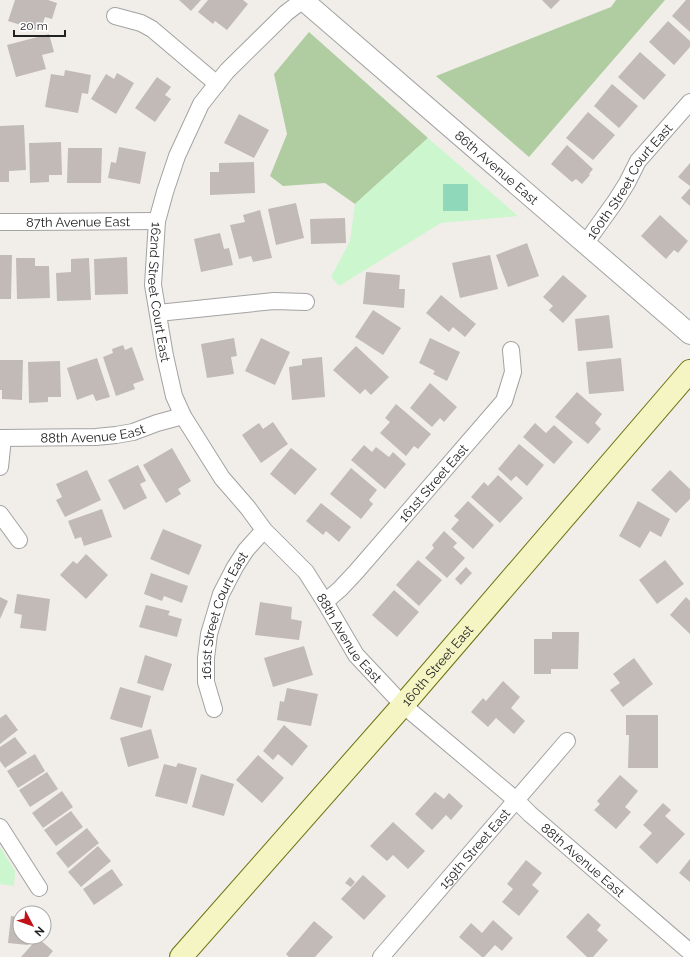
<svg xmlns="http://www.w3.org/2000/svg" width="690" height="957" viewBox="0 0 690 957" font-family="Raleway,sans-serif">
<rect width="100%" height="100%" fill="#f1eee9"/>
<!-- forest -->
<path fill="#b0cda2" d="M 616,0 L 665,0 L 529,157 L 436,76 L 611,7 Z
M 309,32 L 428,138 L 355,204 L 325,183 L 283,186 L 270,176 L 287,134 L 274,74 Z"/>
<!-- park -->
<path fill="#ccf6ce" d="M 428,138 L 518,216 L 441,223 L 339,286 L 331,277 L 350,241 L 355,204 Z
M 0,847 L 15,871 L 14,886 L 0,884 Z"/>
<!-- pitch -->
<path fill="#8fd9ba" d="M 443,184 L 468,184 L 468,211 L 443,211 Z"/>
<!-- building -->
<path fill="#c1bab6" d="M 15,0 L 48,0 L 57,3 L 52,19 L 45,17 L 40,31 L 8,21 Z
M 179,0 L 201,0 L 191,11 Z
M 208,0 L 243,0 L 248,4 L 227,30 L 215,21 L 213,24 L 198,12 Z
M 542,0 L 560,0 L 551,9 Z
M 686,0 L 690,0 L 690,32 L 672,16 Z
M 668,21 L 690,41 L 690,47 L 674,65 L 649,42 Z
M 49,34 L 54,52 L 42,55 L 46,69 L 16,77 L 7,45 Z
M 640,52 L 666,75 L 644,100 L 618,77 Z
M 65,70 L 91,75 L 88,94 L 82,93 L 78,113 L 45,107 L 51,74 L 64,76 Z
M 117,73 L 134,83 L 116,114 L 91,99 L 106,74 L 114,79 Z
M 157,77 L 171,87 L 165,95 L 171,99 L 155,122 L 135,108 Z
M 612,84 L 638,106 L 619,128 L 594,106 Z
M 588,112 L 615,135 L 593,160 L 566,138 Z
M 239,114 L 269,130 L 254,158 L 224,143 Z
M 24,125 L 26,170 L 9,171 L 9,182 L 0,182 L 0,126 Z
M 61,142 L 62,175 L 49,175 L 49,182 L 30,183 L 29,143 Z
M 567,145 L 593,169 L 589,174 L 590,175 L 582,184 L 576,179 L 572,182 L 551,164 Z
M 119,147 L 146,152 L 140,184 L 108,178 L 111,162 L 116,163 Z
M 68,148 L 102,148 L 101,183 L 67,183 Z
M 254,162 L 255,193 L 210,195 L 210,172 L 219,172 L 219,163 Z
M 690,163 L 690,186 L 678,177 Z
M 690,188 L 690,206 L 681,198 Z
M 296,203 L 304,238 L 276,245 L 268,209 Z
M 260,210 L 272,258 L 253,262 L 251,256 L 239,259 L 230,225 L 245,222 L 243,215 Z
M 660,215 L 688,241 L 678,253 L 674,250 L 666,259 L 641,236 Z
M 345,218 L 346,243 L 311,244 L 310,219 Z
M 220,233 L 224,249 L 229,248 L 233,265 L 201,272 L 194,239 Z
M 527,243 L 539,276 L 508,287 L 496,255 Z
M 0,255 L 12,255 L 11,299 L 0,299 Z
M 490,255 L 498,289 L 460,298 L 452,263 Z
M 127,257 L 128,294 L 95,295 L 94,259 Z
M 16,258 L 35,258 L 35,266 L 49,266 L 50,298 L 17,299 Z
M 89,258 L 91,300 L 57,301 L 56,273 L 71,272 L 71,259 Z
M 366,272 L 400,275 L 399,289 L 405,289 L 404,308 L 363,304 Z
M 563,275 L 587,296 L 563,323 L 549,310 L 553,306 L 543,297 Z
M 441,295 L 476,324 L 465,337 L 453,327 L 449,332 L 426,313 Z
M 373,310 L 401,328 L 383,355 L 355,337 Z
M 609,315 L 613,348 L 578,351 L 575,319 Z
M 234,338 L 237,356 L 231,357 L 234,374 L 207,378 L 201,344 Z
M 261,338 L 290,352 L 275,385 L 245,371 Z
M 430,338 L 460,352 L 447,381 L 433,374 L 435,371 L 419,363 Z
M 123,345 L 125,350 L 132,347 L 144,380 L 133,384 L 135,389 L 116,396 L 103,357 L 113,353 L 112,349 Z
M 356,346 L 389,377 L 371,395 L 365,389 L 360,394 L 333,370 Z
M 322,357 L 325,397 L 292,400 L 289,367 L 302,365 L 302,359 Z
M 97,358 L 110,397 L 96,401 L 93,394 L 77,400 L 67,368 Z
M 621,358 L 624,391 L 589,394 L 586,362 Z
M 0,360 L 23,360 L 22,400 L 2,399 L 2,390 L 0,390 Z
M 60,361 L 61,397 L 48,397 L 48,402 L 29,403 L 28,362 Z
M 430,383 L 457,407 L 444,422 L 440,418 L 432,427 L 410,408 Z
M 577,392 L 602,414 L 595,423 L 601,429 L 588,444 L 555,417 Z
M 396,404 L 431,434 L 418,449 L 414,446 L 406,456 L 380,433 L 390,422 L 385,418 Z
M 273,422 L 288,444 L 261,463 L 242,435 L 259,423 L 263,429 Z
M 535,423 L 546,433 L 554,425 L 573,442 L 554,464 L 523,437 Z
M 519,444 L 544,465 L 527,486 L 516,476 L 511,481 L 498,469 Z
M 364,445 L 372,452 L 376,447 L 389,457 L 393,452 L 406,464 L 385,489 L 351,460 Z
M 172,448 L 191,481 L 178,489 L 181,494 L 166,503 L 143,465 Z
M 291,448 L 317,469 L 295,495 L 270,474 Z
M 138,465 L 146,481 L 140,484 L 147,498 L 124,510 L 108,480 Z
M 351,468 L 377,490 L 369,500 L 373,504 L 361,519 L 330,494 Z
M 87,470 L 101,500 L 65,517 L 56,500 L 62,497 L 56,484 Z
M 670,470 L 690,489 L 690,499 L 676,513 L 651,490 Z
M 498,475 L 523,498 L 500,523 L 471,497 L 484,482 L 488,486 Z
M 468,501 L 494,525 L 473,549 L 451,529 L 459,520 L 454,516 Z
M 638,501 L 670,519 L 661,537 L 650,531 L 640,548 L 619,536 Z
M 321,503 L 351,527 L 339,542 L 326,531 L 323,535 L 306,521 Z
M 102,509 L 112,537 L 84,546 L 81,537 L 75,539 L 68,521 Z
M 163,529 L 202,545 L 189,575 L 150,559 Z
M 444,531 L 457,543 L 453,547 L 465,558 L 447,578 L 425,558 L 434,548 L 432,545 Z
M 86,554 L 108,575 L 86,599 L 60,575 L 73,561 L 77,564 Z
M 418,560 L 442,580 L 419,606 L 396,585 Z
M 665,560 L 684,584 L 657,604 L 639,580 Z
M 466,567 L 472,573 L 461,585 L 455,579 Z
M 151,573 L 188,586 L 182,603 L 164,596 L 162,601 L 144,594 Z
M 394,590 L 419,612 L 397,637 L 372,615 Z
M 17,594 L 50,599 L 46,631 L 20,628 L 22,615 L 14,613 Z
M 0,597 L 8,601 L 0,619 Z
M 686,597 L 690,601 L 690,634 L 670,615 Z
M 260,602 L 292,607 L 291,619 L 302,621 L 299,640 L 255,635 Z
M 146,605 L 170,611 L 168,615 L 182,619 L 177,637 L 139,627 Z
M 552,632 L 579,632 L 578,669 L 551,669 L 551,674 L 534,674 L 534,639 L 552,639 Z
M 304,646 L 313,675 L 273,687 L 264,658 Z
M 145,655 L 172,664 L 163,691 L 137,683 Z
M 634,658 L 653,684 L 623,707 L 610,690 L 620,683 L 613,674 Z
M 503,681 L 520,697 L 511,708 L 525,721 L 514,734 L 496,718 L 488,727 L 471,712 L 483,698 L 486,701 Z
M 120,687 L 151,696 L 142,728 L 110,719 Z
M 287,688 L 318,694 L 311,726 L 277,720 L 280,701 L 284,702 Z
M 6,714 L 18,730 L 0,744 L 0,718 Z
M 626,715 L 658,715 L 658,768 L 628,768 L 629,735 L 626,735 Z
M 284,725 L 308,746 L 292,766 L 278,754 L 273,760 L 263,751 Z
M 151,729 L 159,758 L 128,767 L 120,738 Z
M 15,737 L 27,753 L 5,768 L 0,761 L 0,747 Z
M 35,754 L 45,771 L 18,788 L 7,771 Z
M 258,755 L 284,778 L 262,803 L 236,780 Z
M 178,763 L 197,768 L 187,804 L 155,796 L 164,764 L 176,767 Z
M 47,772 L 58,789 L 30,807 L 19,790 Z
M 201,774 L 234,784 L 224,816 L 192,807 Z
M 620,775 L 638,791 L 625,807 L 631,812 L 616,829 L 594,810 L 600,804 L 597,801 Z
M 62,791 L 73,807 L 43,828 L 32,813 Z
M 435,792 L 444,799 L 449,793 L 463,806 L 451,820 L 446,815 L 432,830 L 415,814 Z
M 663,803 L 671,810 L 665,816 L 685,834 L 657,864 L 639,847 L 652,833 L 643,825 Z
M 71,811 L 83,827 L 56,846 L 44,830 Z
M 393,822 L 425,851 L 408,869 L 393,855 L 387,861 L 370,846 Z
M 87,828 L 99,843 L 68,868 L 56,853 Z
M 98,846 L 111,861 L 81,887 L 68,872 Z
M 690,859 L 690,882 L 679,873 Z
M 526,860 L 542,873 L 532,885 L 539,891 L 519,916 L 502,902 L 513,889 L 507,884 Z
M 112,869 L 123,885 L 94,905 L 83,889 Z
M 363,875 L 386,896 L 364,920 L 341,899 Z
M 350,877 L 355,882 L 351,887 L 345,883 Z
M 588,913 L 601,925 L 597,930 L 608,940 L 593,957 L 587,957 L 566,937 Z
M 11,916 L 20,917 L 20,937 L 29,937 L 28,945 L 8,943 Z
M 493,920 L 513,938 L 502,951 L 495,945 L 484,957 L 482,957 L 459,937 L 471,923 L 482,933 Z
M 314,921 L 333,937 L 315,957 L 289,957 L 286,954 Z
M 38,938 L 53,951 L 48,957 L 21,957 Z"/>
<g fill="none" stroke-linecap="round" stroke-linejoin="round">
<defs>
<g id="minor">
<path id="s1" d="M 303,0 L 286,13 L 227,71 L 201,104 L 177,156 L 165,192 L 157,221 L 153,285 L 165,356 L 174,396 L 183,416 L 222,478 L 248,508 L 264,530 L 306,572 L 325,602 L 356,655 L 403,705 L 516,800 L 530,814 L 690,952"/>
<path d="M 115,16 L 141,23 L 152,29 L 217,84"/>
<path id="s2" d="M 0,222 L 30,222 L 157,221"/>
<path id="s3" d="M 585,244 L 615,202 L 627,183 L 638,161 L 690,102"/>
<path d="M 158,313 L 274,301 L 306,302"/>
<path id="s4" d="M 0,438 L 96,437 L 116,435 L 133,432 L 157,423 L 183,416"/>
<path d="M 0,467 L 3,438"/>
<path d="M 0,514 L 19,540"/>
<path id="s5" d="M 325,602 L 340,589 L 356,572 L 504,401 L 513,372 L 511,350"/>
<path id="s6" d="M 214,709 L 206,682 L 206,658 L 209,634 L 221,594 L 235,567 L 246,550 L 264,530"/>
<path d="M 0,827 L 39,888"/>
<path id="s7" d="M 381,957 L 567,741"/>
</g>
<g id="tertiary">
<path id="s8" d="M 303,0 L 690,334"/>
</g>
<g id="secondary">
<path id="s9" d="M 181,957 L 403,705 L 690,371"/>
</g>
</defs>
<!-- minor casing -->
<use href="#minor" stroke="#a3a3a3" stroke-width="18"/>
<!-- tertiary casing -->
<use href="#tertiary" stroke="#a3a3a3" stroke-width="22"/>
<!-- secondary casing -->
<use href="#secondary" stroke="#6b730f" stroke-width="24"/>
<!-- minor -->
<use href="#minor" stroke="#fff" stroke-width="16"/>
<!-- tertiary -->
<use href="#tertiary" stroke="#fff" stroke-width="20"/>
<!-- secondary -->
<use href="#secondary" stroke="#f4f5c3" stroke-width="22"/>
</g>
<g text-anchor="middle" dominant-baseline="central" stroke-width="3" stroke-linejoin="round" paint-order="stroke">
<!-- street labels -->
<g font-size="13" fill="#222" stroke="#fff">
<text stroke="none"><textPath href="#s8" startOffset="256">86th Avenue East</textPath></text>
<text stroke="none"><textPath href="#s3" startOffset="77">160th Street Court East</textPath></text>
<text stroke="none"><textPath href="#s2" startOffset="78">87th Avenue East</textPath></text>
<text stroke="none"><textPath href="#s1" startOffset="343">162nd Street Court East</textPath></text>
<text stroke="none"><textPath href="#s4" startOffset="93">88th Avenue East</textPath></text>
<text stroke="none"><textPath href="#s5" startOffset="161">161st Street East</textPath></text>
<text stroke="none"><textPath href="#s6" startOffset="98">161st Street Court East</textPath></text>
<text stroke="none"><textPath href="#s1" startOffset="749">88th Avenue East</textPath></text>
<text stroke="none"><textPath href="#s9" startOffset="388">160th Street East</textPath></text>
<text stroke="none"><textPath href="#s7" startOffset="143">159th Street East</textPath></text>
<text stroke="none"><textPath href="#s1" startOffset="1073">88th Avenue East</textPath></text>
</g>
</g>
<!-- north arrow -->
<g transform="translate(32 925) rotate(131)"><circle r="19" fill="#ffffff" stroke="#a7a7a7"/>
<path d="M0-3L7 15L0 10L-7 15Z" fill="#c21117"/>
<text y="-6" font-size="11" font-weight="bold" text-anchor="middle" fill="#222222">N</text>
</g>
<!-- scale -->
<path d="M14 30v6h51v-6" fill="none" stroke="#222222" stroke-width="2"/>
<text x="20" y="30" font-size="12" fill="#222222" stroke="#ffffff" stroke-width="3" paint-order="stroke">20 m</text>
</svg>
